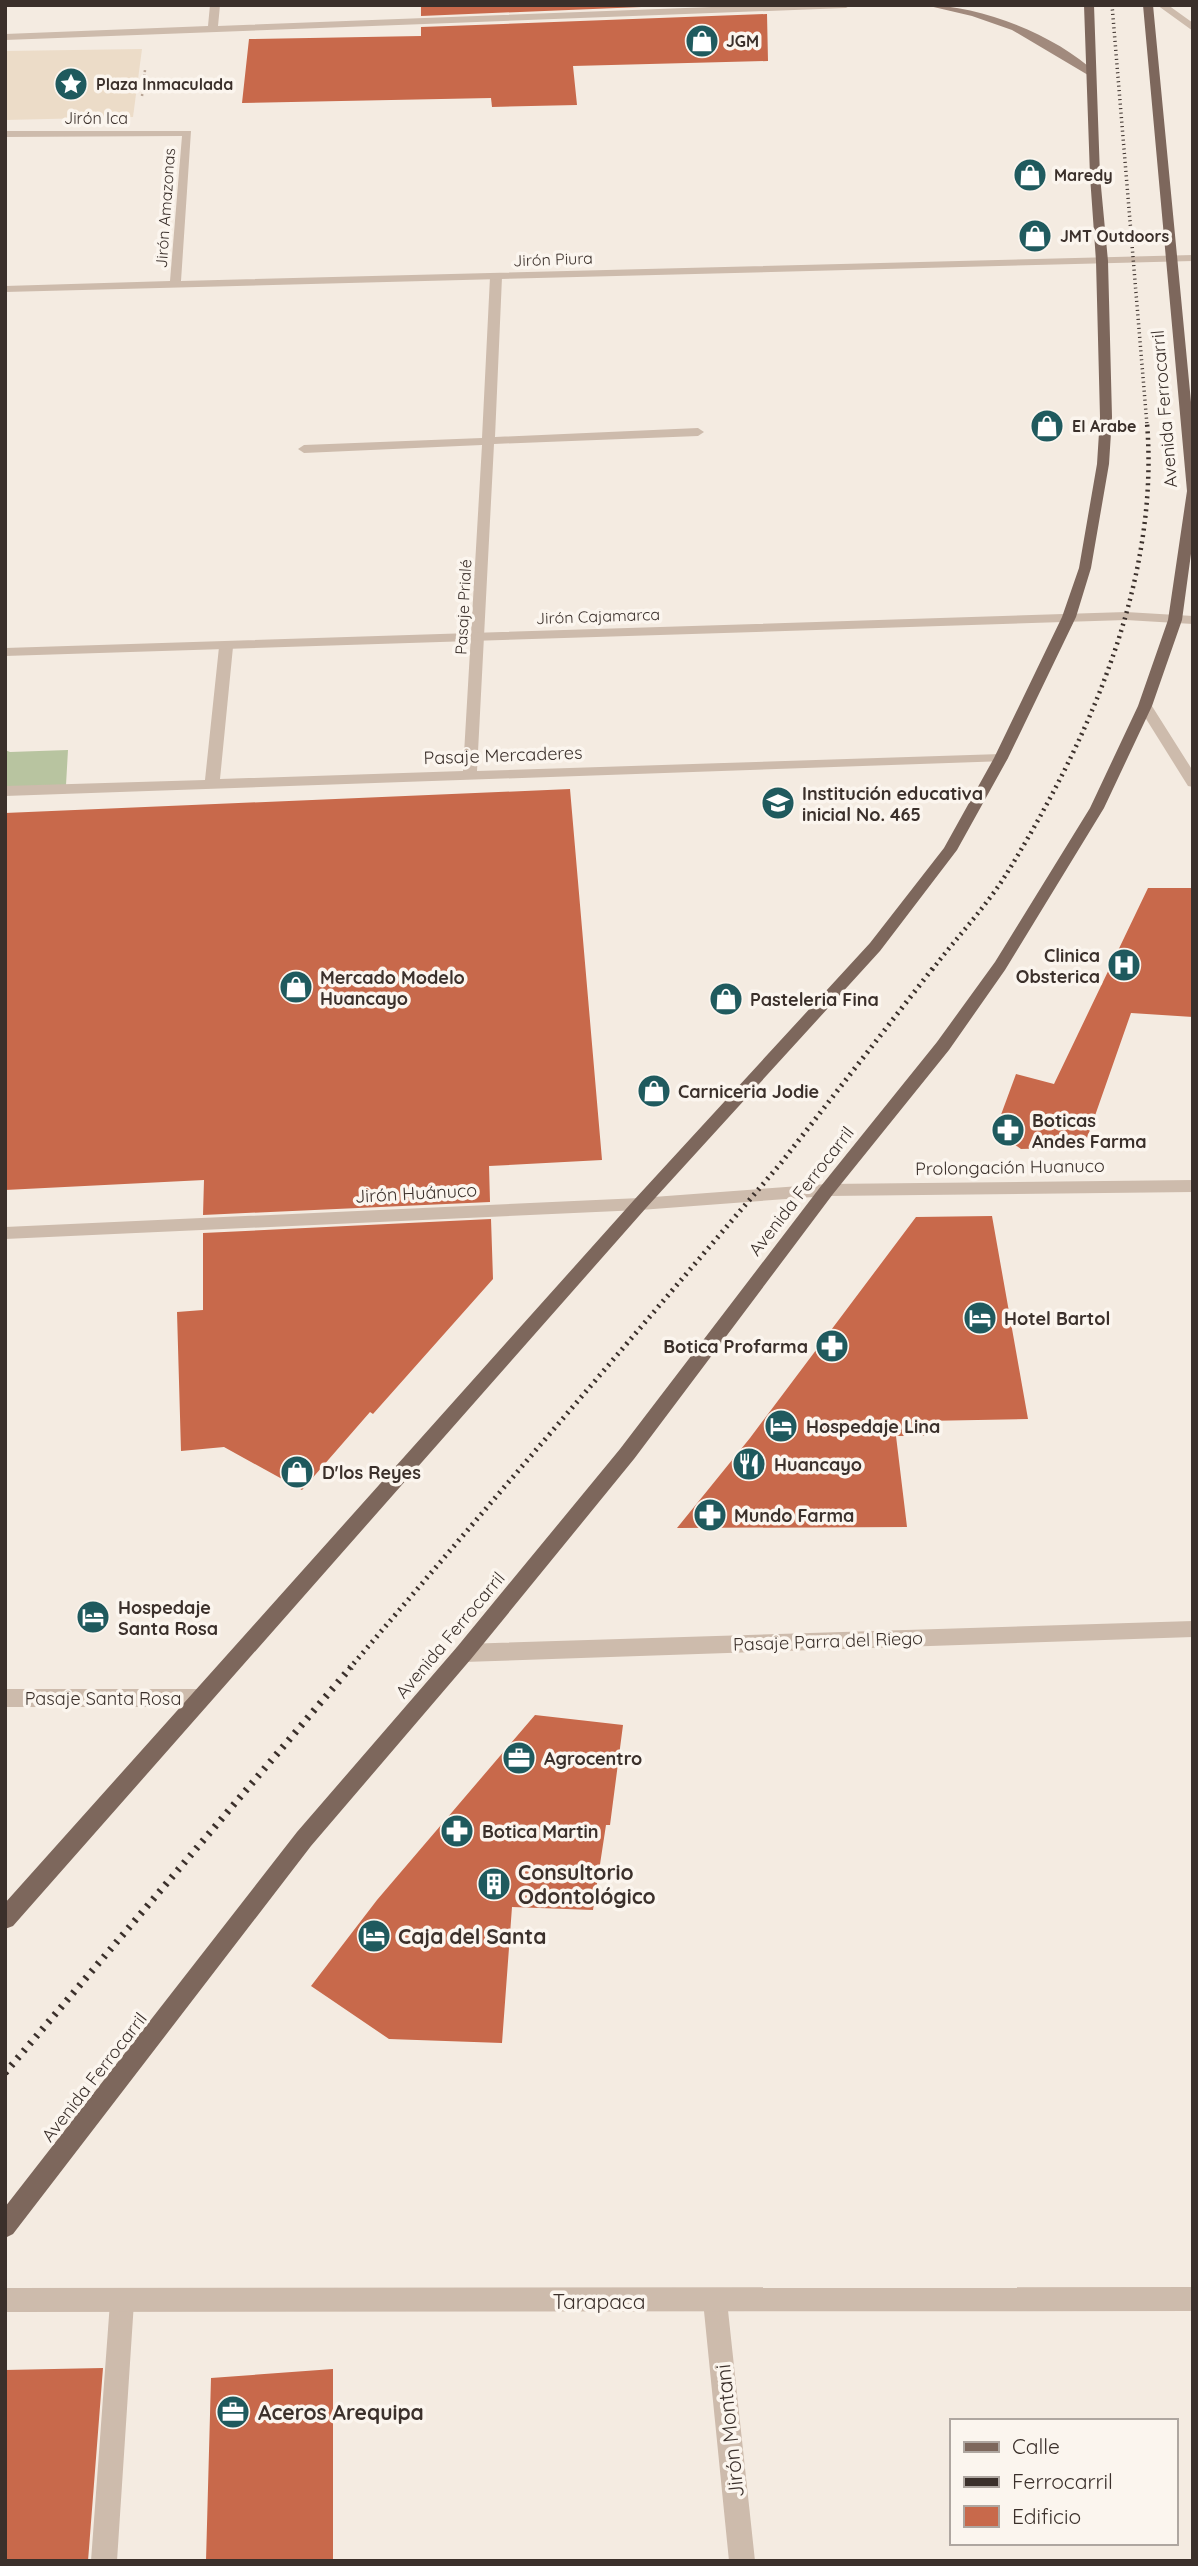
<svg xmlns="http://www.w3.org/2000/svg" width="1198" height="2566" viewBox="0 0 1198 2566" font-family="Quicksand,sans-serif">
<rect width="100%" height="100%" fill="#f4ebe1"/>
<!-- green -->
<path fill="#b8c4a0" d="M 5,750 L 10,752 L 68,750 L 66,785 L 5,787 Z"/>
<!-- plaza -->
<path fill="#ecdcc8" d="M 142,49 L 133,117 L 5,120 L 5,51 Z"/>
<!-- building -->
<path fill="#c8694b" d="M 421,5 L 690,5 L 421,16 Z
M 767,14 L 768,61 L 573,66 L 577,105 L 492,107 L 491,98 L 242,103 L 249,39 L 421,36 L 421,27 Z
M 570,789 L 602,1160 L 489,1166 L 490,1202 L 203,1215 L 204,1180 L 5,1190 L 5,813 Z
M 1148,888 L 1193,888 L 1193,1017 L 1131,1013 L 1084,1147 L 1021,1149 L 995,1131 L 1016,1074 L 1054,1084 Z
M 992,1216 L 1028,1419 L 923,1421 L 925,1436 L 896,1436 L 907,1527 L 677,1528 L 750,1438 L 916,1217 Z
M 491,1219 L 493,1279 L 373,1414 L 370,1412 L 302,1490 L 224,1447 L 181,1451 L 177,1312 L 203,1310 L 203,1233 Z
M 535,1715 L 623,1725 L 610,1825 L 606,1825 L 593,1910 L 512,1907 L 502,2043 L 389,2039 L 311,1986 L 377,1900 Z
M 103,2368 L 88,2561 L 5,2561 L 5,2370 Z
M 333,2369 L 333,2561 L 206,2561 L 211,2378 Z"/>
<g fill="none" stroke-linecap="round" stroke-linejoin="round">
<!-- path -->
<path stroke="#b9a596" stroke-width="2.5" stroke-dasharray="2 2" stroke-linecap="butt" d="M 142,96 L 145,70"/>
<!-- service -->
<path fill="#cdbbac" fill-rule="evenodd" d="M 496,274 L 502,277 L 495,437 L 698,428 L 704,432 L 698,436 L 494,444 L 477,771 L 1001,754 L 1008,758 L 1006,761 L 5,796 L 5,786 L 205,780 L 219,647 L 226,643 L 233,647 L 220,779 L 463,771 L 482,445 L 304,453 L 298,449 L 304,445 L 482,438 L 490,277 Z"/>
<!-- minor -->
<path fill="#cdbbac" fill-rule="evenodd" d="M 210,5 L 220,5 L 218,26 L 765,5 L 851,5 L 846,8 L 5,40 L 5,34 L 208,26 Z
M 1157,5 L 1168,5 L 1193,23 L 1193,31 Z
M 5,131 L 191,131 L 181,281 L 1193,255 L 1193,261 L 5,292 L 5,286 L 170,281 L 182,136 L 5,137 Z
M 1126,612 L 1193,616 L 1193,624 L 1126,620 L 5,656 L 5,648 Z
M 1145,702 L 1150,703 L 1193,771 L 1193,787 L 1188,786 L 1138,706 Z
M 1193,1180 L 1193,1192 L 827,1196 L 640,1210 L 5,1239 L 5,1227 L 640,1198 L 827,1184 Z
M 1193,1621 L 1193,1637 L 464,1662 L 457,1659 L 454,1653 L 457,1647 L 464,1644 Z
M 5,1689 L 200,1689 L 207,1692 L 210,1698 L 207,1704 L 200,1707 L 5,1707 Z
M 715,2289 L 723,2293 L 727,2301 L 755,2561 L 729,2561 L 703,2301 L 707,2293 Z
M 122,2290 L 130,2294 L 134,2302 L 117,2561 L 91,2561 L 110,2302 L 114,2294 Z"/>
<!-- tertiary -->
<path fill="#cdbbac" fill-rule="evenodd" d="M 1193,2287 L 1193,2311 L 5,2312 L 5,2288 Z"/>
<!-- secondary -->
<path fill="#a18a7d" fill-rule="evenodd" d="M 925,5 C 980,5 1056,35 1096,73 L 1088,75 L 1012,30 L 972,16 Z"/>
<!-- primary -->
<path fill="#7d675c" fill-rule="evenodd" d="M 1084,5 L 1094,5 L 1100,176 L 1108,261 L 1112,417 L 1109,464 L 1091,568 L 1076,617 L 1008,758 L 957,850 L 880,951 L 646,1208 L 13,1926 L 5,1929 L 5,1903 L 634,1200 L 870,943 L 944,848 L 994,758 L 1062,617 L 1079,568 L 1097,464 L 1100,417 L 1096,261 L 1090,176 Z
M 1143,5 L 1153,5 L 1193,423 L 1193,539 L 1182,620 L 1152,706 L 1104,808 L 1005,970 L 949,1050 L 833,1194 L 634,1459 L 471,1659 L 311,1846 L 13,2234 L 5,2238 L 5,2207 L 297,1832 L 457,1647 L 620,1449 L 821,1186 L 937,1042 L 995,962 L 1090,808 L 1138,706 L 1168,620 L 1187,491 Z"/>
<!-- rail-far3 -->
<path stroke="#3b302b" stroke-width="3.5" stroke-dasharray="1 3.5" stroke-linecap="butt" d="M 1112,5 L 1147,425"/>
<!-- rail-far2 -->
<path stroke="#3b302b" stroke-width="4.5" stroke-dasharray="2 4.5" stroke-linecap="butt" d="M 932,970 C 956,938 986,907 1007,873 C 1088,741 1160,582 1147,423"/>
<!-- rail-far1 -->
<path stroke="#3b302b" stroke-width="5" stroke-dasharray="2 5" stroke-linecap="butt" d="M 349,1669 L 781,1163 L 933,968"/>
<!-- rail -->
<path stroke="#3b302b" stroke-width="7" stroke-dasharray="2.5 7" stroke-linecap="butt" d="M 5,2073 L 351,1667"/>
</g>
<!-- icons -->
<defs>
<symbol id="shop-disc" viewBox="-11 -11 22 22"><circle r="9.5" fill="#1f5a5e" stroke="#fbf5ee"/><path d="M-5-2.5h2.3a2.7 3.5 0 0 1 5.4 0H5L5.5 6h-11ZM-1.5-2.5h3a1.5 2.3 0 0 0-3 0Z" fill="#fff"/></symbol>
<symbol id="sight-disc" viewBox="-11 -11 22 22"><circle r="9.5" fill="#1f5a5e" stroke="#fbf5ee"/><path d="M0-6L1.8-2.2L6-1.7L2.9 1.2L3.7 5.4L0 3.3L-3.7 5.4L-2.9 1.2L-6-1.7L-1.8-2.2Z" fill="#fff"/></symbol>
<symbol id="school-disc" viewBox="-11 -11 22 22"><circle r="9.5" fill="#1f5a5e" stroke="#fbf5ee"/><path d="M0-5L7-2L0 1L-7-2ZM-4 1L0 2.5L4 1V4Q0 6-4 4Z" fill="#fff"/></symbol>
<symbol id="hospital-disc" viewBox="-11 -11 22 22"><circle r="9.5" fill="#1f5a5e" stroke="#fbf5ee"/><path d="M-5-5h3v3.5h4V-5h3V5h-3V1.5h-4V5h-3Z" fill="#fff"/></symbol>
<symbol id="pharmacy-disc" viewBox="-11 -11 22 22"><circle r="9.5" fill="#1f5a5e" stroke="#fbf5ee"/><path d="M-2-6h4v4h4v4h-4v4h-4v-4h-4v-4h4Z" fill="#fff"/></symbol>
<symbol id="hotel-disc" viewBox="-11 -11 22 22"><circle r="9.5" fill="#1f5a5e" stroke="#fbf5ee"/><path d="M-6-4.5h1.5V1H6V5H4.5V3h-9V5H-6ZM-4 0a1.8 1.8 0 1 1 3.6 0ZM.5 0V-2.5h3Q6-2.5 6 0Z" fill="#fff"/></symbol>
<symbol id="restaurant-disc" viewBox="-11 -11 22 22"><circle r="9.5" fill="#1f5a5e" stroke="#fbf5ee"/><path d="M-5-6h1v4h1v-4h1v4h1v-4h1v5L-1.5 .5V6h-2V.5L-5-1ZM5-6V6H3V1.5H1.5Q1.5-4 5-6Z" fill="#fff"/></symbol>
<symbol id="office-disc" viewBox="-11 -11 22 22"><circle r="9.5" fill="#1f5a5e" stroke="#fbf5ee"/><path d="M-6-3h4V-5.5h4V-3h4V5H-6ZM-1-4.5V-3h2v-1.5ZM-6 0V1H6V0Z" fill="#fff"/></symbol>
<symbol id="building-disc" viewBox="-11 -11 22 22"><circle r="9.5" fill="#1f5a5e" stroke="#fbf5ee"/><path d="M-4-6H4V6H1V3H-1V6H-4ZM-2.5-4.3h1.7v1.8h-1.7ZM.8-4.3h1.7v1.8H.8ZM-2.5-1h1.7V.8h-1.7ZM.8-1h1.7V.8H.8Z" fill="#fff"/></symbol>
</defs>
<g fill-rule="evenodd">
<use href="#shop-disc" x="683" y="22" width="38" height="38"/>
<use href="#sight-disc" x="52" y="65" width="38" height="38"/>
<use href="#shop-disc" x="1011" y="156" width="38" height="38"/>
<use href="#shop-disc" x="1016" y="217" width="38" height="38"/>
<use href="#shop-disc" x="1028" y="407" width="38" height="38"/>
<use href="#school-disc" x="759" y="784" width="38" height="38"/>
<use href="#hospital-disc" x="1105" y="946" width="38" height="38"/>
<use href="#shop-disc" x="277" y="968" width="38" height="38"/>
<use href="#shop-disc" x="707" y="980" width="38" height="38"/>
<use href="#shop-disc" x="635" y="1072" width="38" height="38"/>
<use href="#pharmacy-disc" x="989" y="1111" width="38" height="38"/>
<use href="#hotel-disc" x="961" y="1299" width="38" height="38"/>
<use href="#pharmacy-disc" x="813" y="1327" width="38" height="38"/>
<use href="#hotel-disc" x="762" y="1407" width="38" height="38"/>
<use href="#restaurant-disc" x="730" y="1445" width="38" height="38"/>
<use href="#shop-disc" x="278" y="1453" width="38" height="38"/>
<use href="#pharmacy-disc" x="691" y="1496" width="38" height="38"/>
<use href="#hotel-disc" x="74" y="1598" width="38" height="38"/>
<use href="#office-disc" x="500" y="1739" width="38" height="38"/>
<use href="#pharmacy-disc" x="438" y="1812" width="38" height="38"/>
<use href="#building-disc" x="475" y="1865" width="38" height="38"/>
<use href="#hotel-disc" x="355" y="1917" width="38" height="38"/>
<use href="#office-disc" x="214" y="2393" width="38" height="38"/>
</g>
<g text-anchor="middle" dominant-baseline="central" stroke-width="7" stroke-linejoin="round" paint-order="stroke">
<!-- far-poi labels -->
<g font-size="16" font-weight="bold" fill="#3b302b" stroke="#fbf5ee" text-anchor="start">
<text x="726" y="41">JGM</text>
<text x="96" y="84">Plaza Inmaculada</text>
<text x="1054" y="175">Maredy</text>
<text x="1060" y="236">JMT Outdoors</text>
<text x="1072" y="426">El Arabe</text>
</g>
<!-- far-street labels -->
<g font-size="16" fill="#3b302b" stroke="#fbf5ee">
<text x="96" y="118">Jirón Ica</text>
<text transform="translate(165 208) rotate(-86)">Jirón Amazonas</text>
<text transform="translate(553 259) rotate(-2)">Jirón Piura</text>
<text transform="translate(463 607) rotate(-87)">Pasaje Prialé</text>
<text transform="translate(598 616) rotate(-2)">Jirón Cajamarca</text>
</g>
<!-- street labels -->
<g font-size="18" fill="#3b302b" stroke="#fbf5ee">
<text transform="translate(1164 409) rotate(-95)">Avenida Ferrocarril</text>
<text transform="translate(503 755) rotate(-2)">Pasaje Mercaderes</text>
<text transform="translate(1010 1167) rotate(-1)">Prolongación Huanuco</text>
<text transform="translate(801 1191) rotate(-52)">Avenida Ferrocarril</text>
<text transform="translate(416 1193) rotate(-3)">Jirón Huánuco</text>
<text transform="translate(450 1635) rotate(-50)">Avenida Ferrocarril</text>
<text transform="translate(828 1641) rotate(-2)">Pasaje Parra del Riego</text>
<text x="103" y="1698">Pasaje Santa Rosa</text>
<text transform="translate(94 2077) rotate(-52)">Avenida Ferrocarril</text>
</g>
<!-- poi labels -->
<g font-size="18" font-weight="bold" fill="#3b302b" stroke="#fbf5ee" text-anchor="start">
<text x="802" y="793">Institución educativa<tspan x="802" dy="21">inicial No. 465</tspan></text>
<text x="1100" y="955" text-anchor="end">Clinica<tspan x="1100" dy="21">Obsterica</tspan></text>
<text x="320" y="977">Mercado Modelo<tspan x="320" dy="21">Huancayo</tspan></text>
<text x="750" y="999">Pasteleria Fina</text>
<text x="678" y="1091">Carniceria Jodie</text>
<text x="1032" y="1120">Boticas<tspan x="1032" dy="21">Andes Farma</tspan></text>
<text x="1004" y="1318">Hotel Bartol</text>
<text x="808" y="1346" text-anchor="end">Botica Profarma</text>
<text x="806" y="1426">Hospedaje Lina</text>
<text x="774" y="1464">Huancayo</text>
<text x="322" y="1472">D'los Reyes</text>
<text x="734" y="1515">Mundo Farma</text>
<text x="118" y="1607">Hospedaje<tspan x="118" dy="21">Santa Rosa</tspan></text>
<text x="544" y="1758">Agrocentro</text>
<text x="482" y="1831">Botica Martin</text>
</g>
<!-- near-poi labels -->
<g font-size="21" font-weight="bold" fill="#3b302b" stroke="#fbf5ee" text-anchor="start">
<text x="518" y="1872">Consultorio<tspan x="518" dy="24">Odontológico</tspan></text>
<text x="398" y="1936">Caja del Santa</text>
<text x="258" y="2412">Aceros Arequipa</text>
</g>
<!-- near-street labels -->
<g font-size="21" fill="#3b302b" stroke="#fbf5ee">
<text x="599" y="2301">Tarapaca</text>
<text transform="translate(729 2431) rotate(-96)">Jirón Montani</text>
</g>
</g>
<!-- border -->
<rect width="1198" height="2566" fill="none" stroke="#3b302b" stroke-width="14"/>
<!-- legend -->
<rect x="950" y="2419" width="228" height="126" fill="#fbf5ee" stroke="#aea6a0" stroke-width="2"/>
<rect x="964" y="2442" width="35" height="10" fill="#7d675c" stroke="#aea6a0" stroke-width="2"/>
<text x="1012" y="2454" font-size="21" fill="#3b302b">Calle</text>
<rect x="964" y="2477" width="35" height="10" fill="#3b302b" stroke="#aea6a0" stroke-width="2"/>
<text x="1012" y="2489" font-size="21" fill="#3b302b">Ferrocarril</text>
<rect x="964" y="2506" width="35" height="21" fill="#c8694b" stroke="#aea6a0" stroke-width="2"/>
<text x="1012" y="2524" font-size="21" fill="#3b302b">Edificio</text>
</svg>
